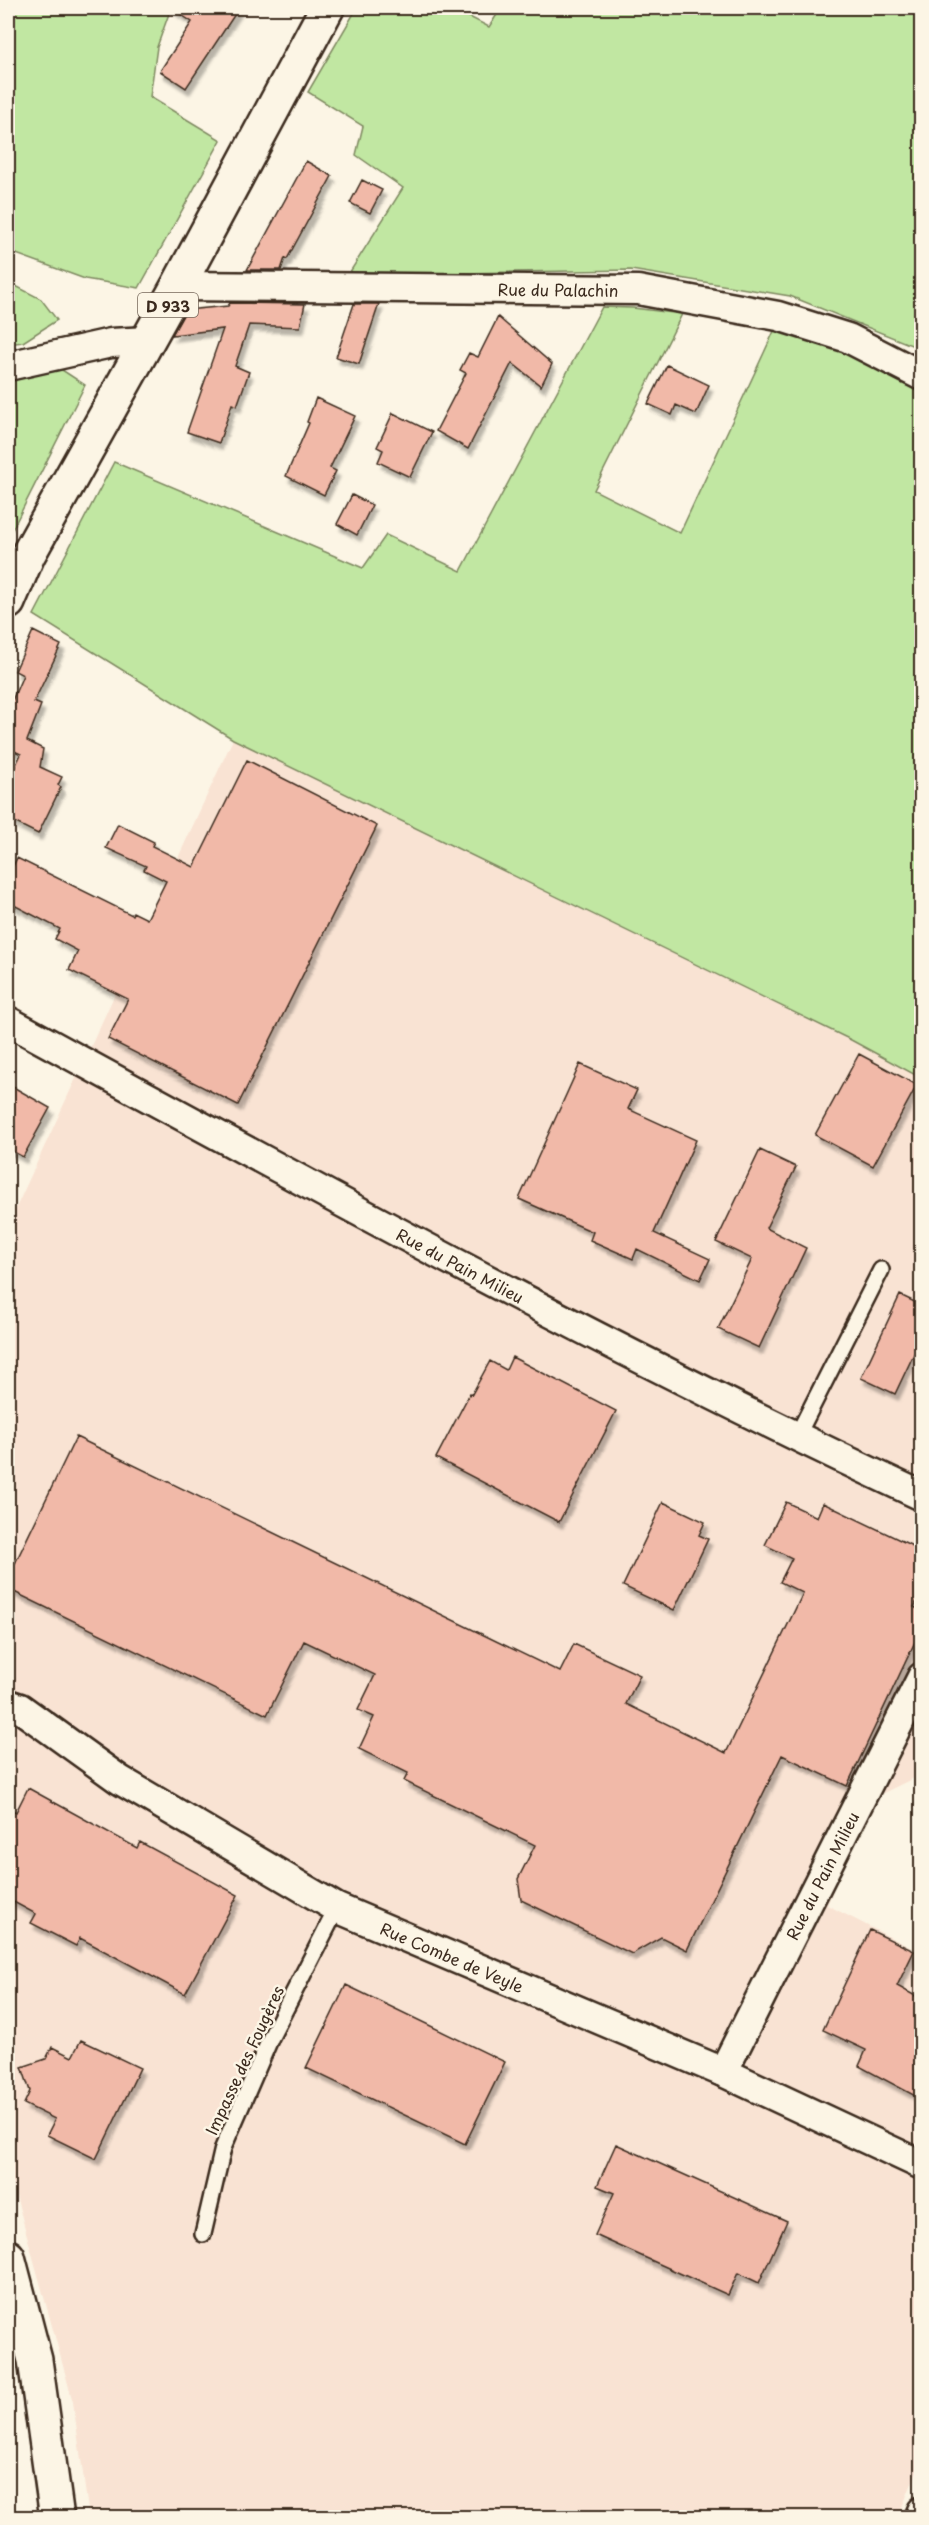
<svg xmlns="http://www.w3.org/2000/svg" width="929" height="2525" viewBox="0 0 929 2525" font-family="'Playpen Sans',sans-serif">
<defs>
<filter id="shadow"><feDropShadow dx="3.5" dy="6" stdDeviation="1.5" flood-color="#0004"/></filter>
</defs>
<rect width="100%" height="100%" fill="#fcf5e5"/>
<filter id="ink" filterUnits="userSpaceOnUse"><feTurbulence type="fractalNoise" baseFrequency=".0167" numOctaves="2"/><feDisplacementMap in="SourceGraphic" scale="12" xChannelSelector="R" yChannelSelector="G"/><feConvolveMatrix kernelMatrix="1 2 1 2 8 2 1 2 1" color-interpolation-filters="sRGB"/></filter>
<g filter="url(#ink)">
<!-- built -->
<path fill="#f9e3d3" d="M 233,739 L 851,1040 L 921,1078 L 921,1782 L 914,1778 L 869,1800 L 827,1905 L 921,1953 L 922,2459 L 898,2517 L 89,2517 L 73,2402 L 8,2167 L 8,1207 L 15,1210 Z"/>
<!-- green -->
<path fill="#c1e7a2" stroke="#7e8860" stroke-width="1.5" d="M 8,8 L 171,8 L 157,47 L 150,97 L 221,140 L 139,288 L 85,279 L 8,251 Z
M 357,8 L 452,8 L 489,27 L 498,13 L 490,8 L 921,8 L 921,349 L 790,296 L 631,270 L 348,275 L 403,188 L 356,155 L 363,126 L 308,92 Z
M 8,282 L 41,299 L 57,320 L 23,342 L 8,344 Z
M 602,307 L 633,308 L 682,314 L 594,490 L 680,533 L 776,327 L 845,348 L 921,391 L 921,1078 L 851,1040 L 233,739 L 34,615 L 114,462 L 363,568 L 386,535 L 461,571 Z
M 56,366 L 85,385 L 8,538 L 8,379 Z"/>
<!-- building -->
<path fill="#f1b9a8" stroke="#3b2a1e" stroke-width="1.5" filter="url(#shadow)" d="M 171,8 L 239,8 L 186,88 L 160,71 L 192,22 Z
M 306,161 L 332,176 L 287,259 L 285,258 L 281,270 L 247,270 Z
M 362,180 L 382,190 L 370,213 L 350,203 Z
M 230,303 L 305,304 L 300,327 L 249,325 L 235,366 L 249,372 L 237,406 L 232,404 L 219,443 L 187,432 L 223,329 L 172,335 L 186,310 L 228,306 Z
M 354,304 L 379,304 L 359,364 L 336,357 Z
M 498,317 L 552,364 L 541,386 L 512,363 L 468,449 L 436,431 L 466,373 L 460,370 L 469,353 L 478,357 Z
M 667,365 L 709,385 L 696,414 L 676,405 L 672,415 L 648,404 Z
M 316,398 L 355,416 L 330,468 L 336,471 L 324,495 L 286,476 L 309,423 L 307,422 Z
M 393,413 L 432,432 L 410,477 L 378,462 L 383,450 L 377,447 Z
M 352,495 L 372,505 L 357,535 L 337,524 Z
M 33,631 L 61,645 L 34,702 L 41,705 L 27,741 L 43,749 L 40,767 L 62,777 L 58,785 L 61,787 L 38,834 L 8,819 L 8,782 L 21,754 L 8,748 L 8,710 L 23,675 L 15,671 Z
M 247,760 L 377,826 L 238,1105 L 108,1039 L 128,999 L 69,970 L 78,951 L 55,939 L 60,929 L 8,902 L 8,876 L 17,858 L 132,915 L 133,912 L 147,919 L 166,881 L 144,870 L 146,866 L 106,848 L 118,824 L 154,842 L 152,846 L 194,867 Z
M 859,1054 L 917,1085 L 873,1166 L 815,1135 Z
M 580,1064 L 637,1090 L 628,1109 L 696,1140 L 654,1233 L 710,1259 L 700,1280 L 637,1249 L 633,1259 L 590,1240 L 593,1232 L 519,1199 Z
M 8,1084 L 50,1108 L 23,1157 L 8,1149 Z
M 760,1150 L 796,1167 L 766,1228 L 806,1248 L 759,1348 L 718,1329 L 752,1259 L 716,1242 Z
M 900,1295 L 921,1305 L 921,1339 L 895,1394 L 861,1378 Z
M 512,1357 L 616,1411 L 559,1522 L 436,1458 L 470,1393 L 472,1394 L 490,1361 L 506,1370 Z
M 76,1437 L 560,1672 L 574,1644 L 640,1675 L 626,1704 L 726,1753 L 803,1593 L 780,1582 L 792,1558 L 765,1545 L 786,1502 L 817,1517 L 823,1503 L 921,1550 L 921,1593 L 914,1607 L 921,1611 L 921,1629 L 847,1786 L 782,1755 L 687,1950 L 661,1937 L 632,1954 L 521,1900 L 518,1879 L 535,1845 L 404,1781 L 408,1773 L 359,1749 L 374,1717 L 358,1710 L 375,1675 L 304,1641 L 267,1715 L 8,1589 L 8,1578 Z
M 663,1502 L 705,1522 L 699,1535 L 708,1539 L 674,1610 L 623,1586 Z
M 28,1788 L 137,1848 L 140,1842 L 238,1895 L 185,1994 L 80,1938 L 76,1946 L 31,1923 L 36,1914 L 8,1899 L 8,1808 L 16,1812 Z
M 870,1930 L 914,1951 L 897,1986 L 921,1999 L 921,2099 L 859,2066 L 866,2050 L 823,2030 Z
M 346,1985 L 505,2062 L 465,2144 L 306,2068 Z
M 81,2040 L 140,2068 L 96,2159 L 47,2135 L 55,2119 L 24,2104 L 30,2091 L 22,2067 L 46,2059 L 52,2047 L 72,2057 Z
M 616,2144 L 787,2221 L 759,2283 L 738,2273 L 728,2295 L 595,2235 L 614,2193 L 597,2186 Z"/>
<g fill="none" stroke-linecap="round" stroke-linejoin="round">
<defs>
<path id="lane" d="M 796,1438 L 881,1270
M 203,2234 L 223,2148 L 271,2037 L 337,1908"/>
<g id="street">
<path id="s1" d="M 178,286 L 638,290 L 778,316 L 848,338 L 922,376"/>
<path d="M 8,366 L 111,343 L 148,341"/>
<path id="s2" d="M 8,1021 C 309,1185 610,1351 922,1496"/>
<path id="s3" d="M 8,1704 L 20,1708 L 120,1780 L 337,1908 L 723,2072 L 922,2165"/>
<path id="s4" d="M 723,2072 L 922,1677"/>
<path d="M 919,2518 L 922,2511"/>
</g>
<path id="primary" d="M 8,602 L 28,555 L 178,286 L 327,8
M 8,2257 L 35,2360 L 57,2518"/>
</defs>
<!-- lane casing -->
<use href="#lane" stroke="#3b2a1e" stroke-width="20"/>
<!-- street casing -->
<use href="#street" stroke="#3b2a1e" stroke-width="33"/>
<!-- primary casing -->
<use href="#primary" stroke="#3b2a1e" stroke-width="38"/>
<!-- lane -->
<use href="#lane" stroke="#fcf5e5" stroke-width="15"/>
<!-- street -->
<use href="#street" stroke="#fcf5e5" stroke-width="28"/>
<!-- primary -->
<use href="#primary" stroke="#fcf5e5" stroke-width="33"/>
</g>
</g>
<g text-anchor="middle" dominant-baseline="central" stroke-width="5" stroke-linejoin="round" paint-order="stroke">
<!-- shield labels -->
<rect fill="#fcf5e5" stroke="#75675a" stroke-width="1.5" x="138" y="293" width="60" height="24" rx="4.5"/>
<g font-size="15" font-weight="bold" fill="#3b2a1e">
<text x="168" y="305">D 933</text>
</g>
<!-- street labels -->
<g font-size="16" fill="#3b2a1e" stroke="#fcf5e5">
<text stroke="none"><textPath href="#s1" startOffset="380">Rue du Palachin</textPath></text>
<text stroke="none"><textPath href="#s2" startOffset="514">Rue du Pain Milieu</textPath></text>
<text stroke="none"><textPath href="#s4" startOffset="220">Rue du Pain Milieu</textPath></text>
<text stroke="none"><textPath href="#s3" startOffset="513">Rue Combe de Veyle</textPath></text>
<text transform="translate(244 2060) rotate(-65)">Impasse des Fougères</text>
</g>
</g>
<!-- margin -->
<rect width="929" height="2525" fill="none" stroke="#fcf5e5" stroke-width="30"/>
<rect x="15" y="15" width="899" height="2495" fill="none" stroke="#3b2a1e" stroke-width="2" filter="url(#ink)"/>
</svg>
